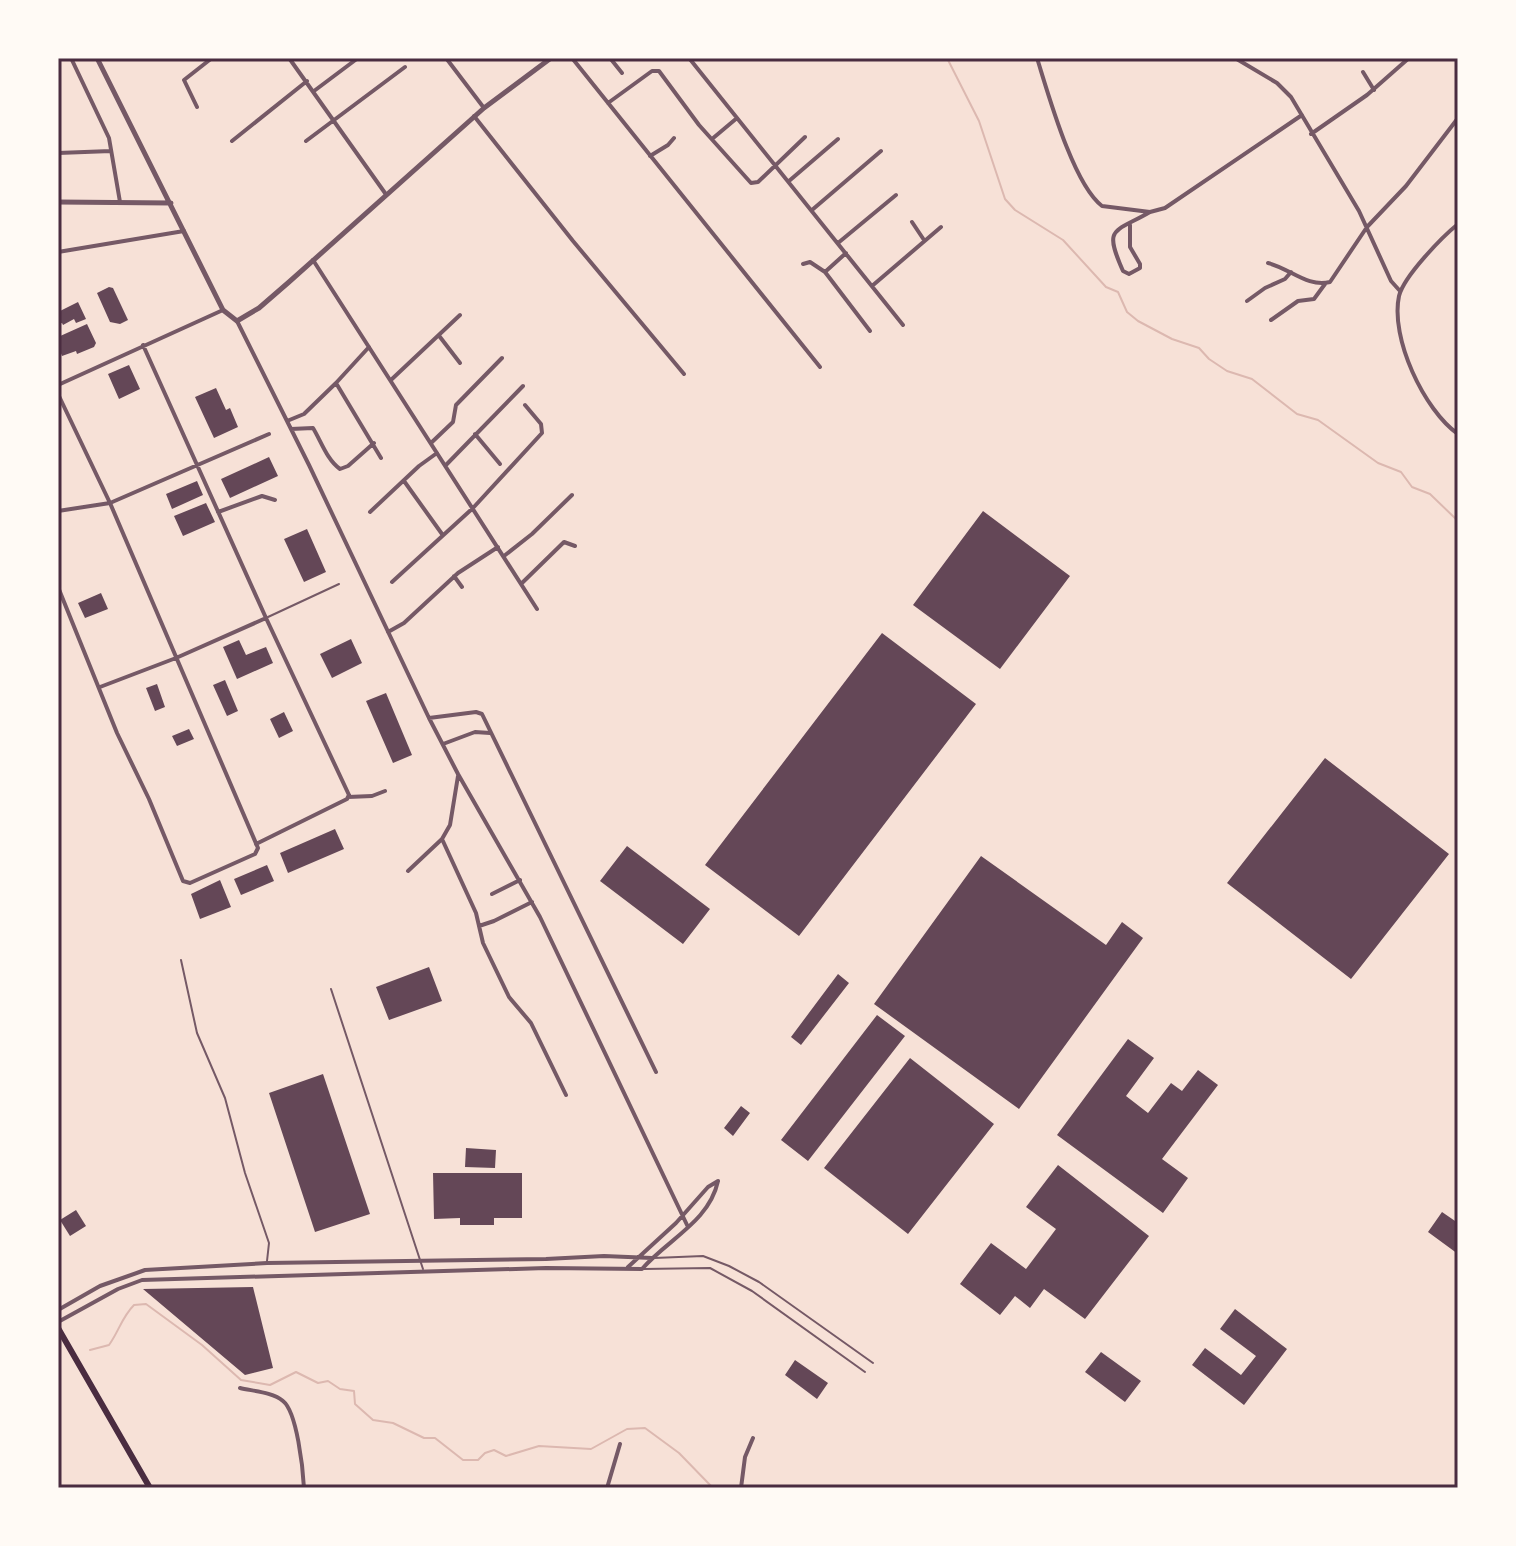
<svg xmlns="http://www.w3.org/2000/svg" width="1516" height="1546" viewBox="0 0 1516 1546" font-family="'Golos Text',sans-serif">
<rect width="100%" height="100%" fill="#f7e1d7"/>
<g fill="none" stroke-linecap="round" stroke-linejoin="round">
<!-- stream -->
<path stroke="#dcb8b0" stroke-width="2" d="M 947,58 L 979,121 L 1005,199 L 1015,210 L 1063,240 L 1106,287 L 1118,292 L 1127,312 L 1138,321 L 1172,339 L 1199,348 L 1209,359 L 1227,371 L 1252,379 L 1297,414 L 1318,420 L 1378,463 L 1401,472 L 1412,487 L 1430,494 L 1458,521
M 90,1350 L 109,1345 C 119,1331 122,1317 134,1305 L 146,1304 L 202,1345 L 241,1380 L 270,1385 L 296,1372 L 318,1383 L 328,1381 L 340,1389 L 354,1391 L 355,1404 L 373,1420 L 393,1423 L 424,1438 L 435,1438 L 463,1460 L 478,1460 L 485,1453 L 494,1450 L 506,1456 L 539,1446 L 591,1449 L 627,1429 L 645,1428 L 679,1453 L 713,1488"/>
</g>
<!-- building -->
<path fill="#644757" d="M 109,287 L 113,288 L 128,320 L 120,324 L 110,322 L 97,293 Z
M 78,302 L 86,319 L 76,323 L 74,319 L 63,325 L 62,323 L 58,324 L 58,312 Z
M 87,324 L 96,343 L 94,347 L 77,354 L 76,351 L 62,356 L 58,346 L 58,337 Z
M 129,365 L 140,389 L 119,399 L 108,374 Z
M 216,388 L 226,410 L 230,408 L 238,427 L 214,438 L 195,397 Z
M 269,457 L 278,476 L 230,498 L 221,479 Z
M 197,481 L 203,495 L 172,509 L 166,494 Z
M 206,503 L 215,522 L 183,536 L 174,516 Z
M 983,511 L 1070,576 L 1000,669 L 913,605 Z
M 307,529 L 326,572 L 304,582 L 284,539 Z
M 101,593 L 108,609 L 85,618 L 78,603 Z
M 882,633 L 976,704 L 799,936 L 705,865 Z
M 351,639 L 362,663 L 332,678 L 320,654 Z
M 239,640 L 246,655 L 266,647 L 273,663 L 237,679 L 223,647 Z
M 225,680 L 238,711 L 227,716 L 213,685 Z
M 157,684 L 165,707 L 155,711 L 146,688 Z
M 386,693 L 412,755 L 393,763 L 366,701 Z
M 284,712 L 293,731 L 279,738 L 270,719 Z
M 189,729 L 194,739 L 177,746 L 172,736 Z
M 1325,758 L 1449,854 L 1351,979 L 1227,883 Z
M 335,829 L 344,849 L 288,873 L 280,853 Z
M 627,846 L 710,909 L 683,944 L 600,881 Z
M 981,856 L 1106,945 L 1122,922 L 1143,938 L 1019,1109 L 874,1004 Z
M 267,865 L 274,881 L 241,895 L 234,879 Z
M 220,880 L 231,907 L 200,919 L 191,894 Z
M 429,967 L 442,1001 L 389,1020 L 376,987 Z
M 838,974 L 849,983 L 801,1045 L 791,1037 Z
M 877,1015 L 905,1036 L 808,1161 L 781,1140 Z
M 1128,1039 L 1154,1058 L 1126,1096 L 1148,1113 L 1171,1083 L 1182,1091 L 1198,1070 L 1218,1085 L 1162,1159 L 1188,1178 L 1163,1213 L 1057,1135 Z
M 910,1058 L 994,1124 L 908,1234 L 824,1168 Z
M 323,1074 L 370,1214 L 315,1232 L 269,1093 Z
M 741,1106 L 750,1113 L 733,1136 L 724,1128 Z
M 466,1148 L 496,1150 L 495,1168 L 465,1167 Z
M 1058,1165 L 1149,1236 L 1085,1319 L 1044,1289 L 1030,1308 L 1015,1296 L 1000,1315 L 960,1284 L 991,1243 L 1026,1269 L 1056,1229 L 1026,1207 Z
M 433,1173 L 522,1173 L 522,1218 L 494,1218 L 494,1225 L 460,1225 L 460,1218 L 434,1219 Z
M 76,1210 L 86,1226 L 70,1236 L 60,1220 Z
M 1442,1212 L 1458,1223 L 1458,1254 L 1428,1232 Z
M 253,1287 L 273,1368 L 245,1375 L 143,1289 Z
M 1235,1309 L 1287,1349 L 1244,1405 L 1192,1365 L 1205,1348 L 1241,1375 L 1256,1356 L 1220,1329 Z
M 1101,1352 L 1141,1381 L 1125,1402 L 1085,1372 Z
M 795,1360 L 828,1383 L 817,1399 L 785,1375 Z"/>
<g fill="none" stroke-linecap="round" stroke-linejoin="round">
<!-- service -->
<path stroke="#755966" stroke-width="2" d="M 268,617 L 339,584
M 181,960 L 197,1033 L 225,1098 L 245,1173 L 269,1243 L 267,1261
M 331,989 L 423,1269
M 654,1258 L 703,1256 L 729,1266 L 759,1282 L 873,1363
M 643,1269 L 710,1268 L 752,1291 L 865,1372"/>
<!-- minor -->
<path stroke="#755966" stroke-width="4" d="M 71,58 L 109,138 L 120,202
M 289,58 L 385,193
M 446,58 L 484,108
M 572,58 L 820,367
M 610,58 L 622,73
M 689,58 L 903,325
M 933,58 L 941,58
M 1037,58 C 1048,93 1073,184 1102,206 L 1150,212 L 1165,208 L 1302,115
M 1235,58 L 1277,83 L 1291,97 L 1359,211 L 1391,281 L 1400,291
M 58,61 L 62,58
M 1363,72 L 1374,90
M 314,91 L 358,58
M 608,103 L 652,71 L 659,71 L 699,125 L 751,183 L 758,182 L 805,137
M 197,107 L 184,80 L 212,58
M 474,116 L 573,241 L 684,374
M 1311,134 L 1367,95 L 1409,58
M 712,139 L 737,118
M 232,141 L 307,81
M 306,141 L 405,67
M 58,153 L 111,151
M 650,156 L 668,145 L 674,138
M 789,181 L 838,139
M 812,210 L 881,151
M 912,222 L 924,240
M 1458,224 C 1442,237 1404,276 1399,296 C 1390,338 1424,410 1458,434
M 1130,225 L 1130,247 L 1140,264 L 1140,268 L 1129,274 L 1123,271 C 1103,226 1114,233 1150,212
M 838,243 L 896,195
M 58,252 L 184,231
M 313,260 L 537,609
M 1268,263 C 1289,268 1308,288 1330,282 L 1367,227 L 1406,186 L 1458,118
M 803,264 L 810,262 L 825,272 L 846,253
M 825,272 L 870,331
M 872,286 L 941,227
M 1247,301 L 1265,288 L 1285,279 L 1291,272
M 1271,320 L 1298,301 L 1314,299 L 1325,284
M 237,321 L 309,465 L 429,718 L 458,774 L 540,917 L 688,1227
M 440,337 L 460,363
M 143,345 L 266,618 L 349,795 L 347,799 L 256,844
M 369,347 L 336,383 L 381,458
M 392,379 L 460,315
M 58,385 L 223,310
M 58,394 L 110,503 L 258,848 L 255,854 L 190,883 L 183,881 L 149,799 L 117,733 L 58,587
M 287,421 L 304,414 L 336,383
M 291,429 L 313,428 C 321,441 327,460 340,469 L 348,466 L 374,443
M 475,434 L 500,464
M 431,443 L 453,422 L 456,405 L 502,358
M 446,465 L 523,386
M 404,481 L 442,534
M 58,511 L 110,503 L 269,434
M 218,512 L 262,496 L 275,500
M 370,512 L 419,466 L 437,453
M 504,556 L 532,534 L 572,495
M 454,576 L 462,587
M 392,582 L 473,508 L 542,433 L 541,424 L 525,405
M 522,583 L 564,542 L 575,546
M 388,632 L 404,623 L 458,573 L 498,547
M 100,687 L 176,658 L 266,618
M 429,718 L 476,712 L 482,714 L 656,1072
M 443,744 L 475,732 L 490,733
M 458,776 L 450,825 L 442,839 L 476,913 L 483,943 L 509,997 L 531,1023 L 566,1095
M 348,797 L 372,796 L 385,791
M 408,871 L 442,839
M 492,894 L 520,880
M 479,926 L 494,921 L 532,902
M 628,1267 L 676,1223 L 708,1187 L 718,1181
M 58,1310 L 100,1286 L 145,1270 L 267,1263 L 546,1259 L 604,1256 L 652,1258
M 58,1322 L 118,1289 L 142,1280 L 546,1268 L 642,1269 C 668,1239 709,1222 718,1181
M 240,1388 C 252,1391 273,1392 283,1401 C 297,1412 303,1469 304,1488
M 607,1488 L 620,1444
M 741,1488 L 745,1457 L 753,1438"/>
<!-- tertiary -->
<path stroke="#755966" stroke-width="5" d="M 97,58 L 223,310 L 237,321 L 259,308 L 289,282 L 484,108 L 551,58
M 58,202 L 171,203
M 548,1488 L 564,1488"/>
<!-- trunk -->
<path stroke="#4a2c40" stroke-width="6" d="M 58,1328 L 150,1488"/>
</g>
<!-- border -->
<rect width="1516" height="1546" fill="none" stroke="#fffaf5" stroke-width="120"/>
<rect x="60" y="60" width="1396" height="1426" fill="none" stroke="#4a2c40" stroke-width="3"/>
</svg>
